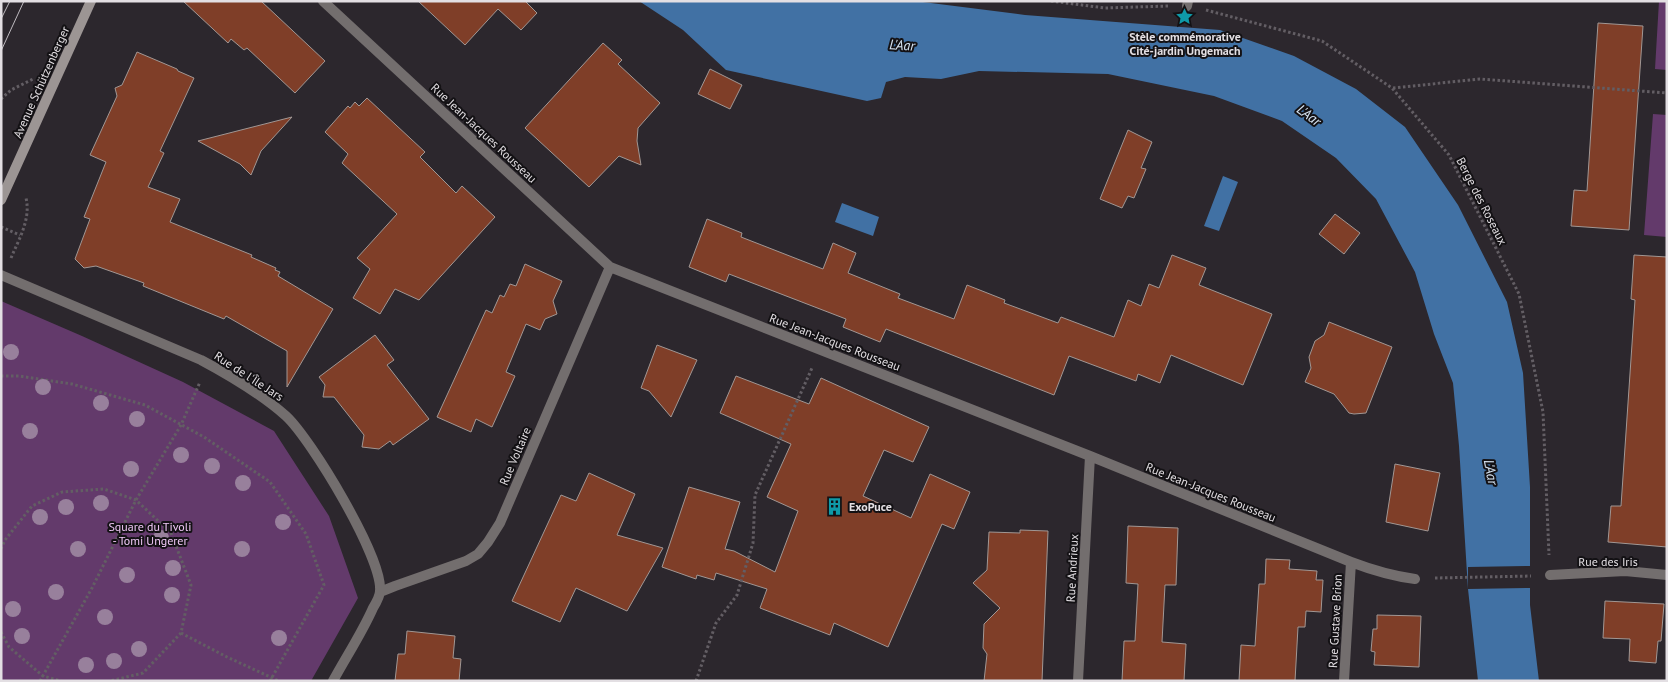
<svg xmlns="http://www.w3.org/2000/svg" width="1668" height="682" viewBox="0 0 1668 682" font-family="'PT Sans',sans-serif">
<rect width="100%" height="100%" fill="#2c272d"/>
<!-- green -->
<path fill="#633a6b" d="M 1659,1 L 1667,1 L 1667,70 L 1655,69 Z
M 1653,114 L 1667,115 L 1667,237 L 1644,235 Z
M 1,301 L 82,336 L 183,382 L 274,431 L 329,516 L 358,598 L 311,681 L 1,681 Z"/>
<!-- water -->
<path fill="#4171a4" d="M 639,1 L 915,1 L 1025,15 L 1220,30 L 1294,56 L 1356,89 L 1405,127 L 1458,205 L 1507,302 L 1523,373 L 1530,487 L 1530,605 L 1539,681 L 1478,681 L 1468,589 L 1459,446 L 1453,383 L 1434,334 L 1415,272 L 1376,199 L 1336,158 L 1282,121 L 1214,96 L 1108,74 L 979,71 L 941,79 L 905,77 L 886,82 L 881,98 L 867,101 L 726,70 L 683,30 Z
M 1223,176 L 1238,182 L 1219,231 L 1204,226 Z
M 842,203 L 879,217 L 873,236 L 835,222 Z"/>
<!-- pier -->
<path fill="#2c272d" d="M 1530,566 L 1530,588 L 1468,589 L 1468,567 Z"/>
<!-- building -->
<path fill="#7f3e28" stroke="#a19794" d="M 183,1 L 261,1 L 325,61 L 295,93 L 247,48 L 244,50 L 231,39 L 228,43 Z
M 418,1 L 525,1 L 537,13 L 521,30 L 498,9 L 465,45 Z
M 1598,23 L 1643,26 L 1629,230 L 1571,226 L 1574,190 L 1587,191 Z
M 603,43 L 622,60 L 618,64 L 660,103 L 638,128 L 637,141 L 641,165 L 619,156 L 589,187 L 525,128 Z
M 137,52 L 177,69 L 178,71 L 194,78 L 160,151 L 164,153 L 148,187 L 180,199 L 170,222 L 252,255 L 251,257 L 276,268 L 275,270 L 280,272 L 278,276 L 333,309 L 287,387 L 287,351 L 226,316 L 224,319 L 143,286 L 144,283 L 96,266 L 84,268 L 75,259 L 90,219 L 84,217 L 106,162 L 90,155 L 117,96 L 115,88 L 122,85 Z
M 710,69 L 742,85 L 730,109 L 698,94 Z
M 367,98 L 425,152 L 420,157 L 456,193 L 462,186 L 495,217 L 419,300 L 395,289 L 380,314 L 353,298 L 370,269 L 357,258 L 397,214 L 342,163 L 348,154 L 325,132 L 348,106 L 350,108 L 355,102 L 359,106 Z
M 292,117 L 261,151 L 251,175 L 240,164 L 198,141 Z
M 1128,130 L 1152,142 L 1141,168 L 1146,169 L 1134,198 L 1128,196 L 1122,208 L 1100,199 Z
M 1335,214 L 1360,233 L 1344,254 L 1319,234 Z
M 707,219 L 742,233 L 741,237 L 823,269 L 833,243 L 856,253 L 848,273 L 900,294 L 898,298 L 954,319 L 967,285 L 1005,300 L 1004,303 L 1058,323 L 1061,317 L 1114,337 L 1128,300 L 1141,306 L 1149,284 L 1159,288 L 1172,255 L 1206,268 L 1199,285 L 1272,314 L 1243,385 L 1171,355 L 1160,383 L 1138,374 L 1136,381 L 1069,356 L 1054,395 L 886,329 L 880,342 L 843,327 L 846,319 L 729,274 L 726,282 L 689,267 Z
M 1634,255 L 1667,257 L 1667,547 L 1608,542 L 1611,506 L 1621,506 L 1635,300 L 1631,299 Z
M 525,264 L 562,281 L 553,301 L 557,314 L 545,319 L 540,330 L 526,324 L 506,372 L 515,376 L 492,427 L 476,419 L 471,432 L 437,417 L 486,310 L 492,313 L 500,295 L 504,297 L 510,284 L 516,286 Z
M 1329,322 L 1392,347 L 1366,413 L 1354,414 L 1349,413 L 1334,394 L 1305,382 L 1311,368 L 1309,357 L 1315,341 L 1324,335 Z
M 375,335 L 394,360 L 387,365 L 429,419 L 393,445 L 390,441 L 379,449 L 362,447 L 364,435 L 334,397 L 323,397 L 325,385 L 319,377 Z
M 657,345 L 697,360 L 671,417 L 649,391 L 641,388 Z
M 736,376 L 809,404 L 821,378 L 929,427 L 913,462 L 884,450 L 863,496 L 911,518 L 930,474 L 970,492 L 954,529 L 942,524 L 888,647 L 834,623 L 830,635 L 760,608 L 767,589 L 716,573 L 714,580 L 697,575 L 696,579 L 662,567 L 689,487 L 740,502 L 725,549 L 734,551 L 775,572 L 798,511 L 767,497 L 791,444 L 720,413 Z
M 1395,464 L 1440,473 L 1428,531 L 1386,522 Z
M 589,473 L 635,494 L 617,535 L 663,548 L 627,611 L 576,588 L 560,622 L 512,601 L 561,495 L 576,501 Z
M 1128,526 L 1178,528 L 1176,585 L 1165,585 L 1162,642 L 1186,644 L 1184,681 L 1122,681 L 1124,641 L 1135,641 L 1138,584 L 1126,583 Z
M 1020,530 L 1048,531 L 1042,681 L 984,681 L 987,654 L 983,648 L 984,624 L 1000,608 L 973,583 L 987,570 L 989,532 L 1020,533 Z
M 1266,559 L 1290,560 L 1289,569 L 1317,571 L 1316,580 L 1323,580 L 1321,612 L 1306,611 L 1305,627 L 1298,627 L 1295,681 L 1239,681 L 1241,645 L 1255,646 L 1259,584 L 1265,584 Z
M 1605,601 L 1664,604 L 1661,641 L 1658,641 L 1656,663 L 1629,661 L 1630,639 L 1603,638 Z
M 1377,615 L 1421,616 L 1419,667 L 1374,665 L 1375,652 L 1371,651 L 1373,629 L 1377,629 Z
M 407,631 L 455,636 L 453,658 L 461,659 L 459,681 L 395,681 L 398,654 L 405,654 Z"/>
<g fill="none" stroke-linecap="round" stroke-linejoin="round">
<!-- path -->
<path stroke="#635e64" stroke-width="3" stroke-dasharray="2.5 2.5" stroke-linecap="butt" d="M 1051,1 L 1105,8 L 1168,6
M 1206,10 L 1322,41 L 1392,88 L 1449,155 L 1519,294 L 1543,412 L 1549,555
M 1393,88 L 1480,79 L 1667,93
M 1,99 L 11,90 L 33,79
M 1,227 L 20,235
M 11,258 C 19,239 31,219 26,198
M 1,376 L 19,376 L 72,384 L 145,405 L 204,437 L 270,482 L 306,534 L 324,585 L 270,681
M 1,549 L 5,540 L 32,506 L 62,492 L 104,489 L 136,500 L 171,533 L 191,585 L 181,633 L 143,673 L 110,681
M 1435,578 L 1531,576
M 1,632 L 9,647 L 43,676 L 61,681
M 181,633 L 227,657 L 279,681
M 40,681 L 92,588 L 136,500 L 181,425 L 200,382
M 696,681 L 716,623 L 737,595 L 753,543 L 755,495 L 812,368"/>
<!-- street -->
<path stroke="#736e6e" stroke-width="10" d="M 323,1 L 610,267 L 1090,456 L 1351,562 C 1372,570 1392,576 1415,579
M 1187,6 L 1188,1
M 1,275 L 201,360 C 231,376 260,393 286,416 C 311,439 383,558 380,591 C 380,596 376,603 373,608 C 362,633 346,657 333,681
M 1550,575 L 1625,571 L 1667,575
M 380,592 L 395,586 L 466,561 L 478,554 L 488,542 L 500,523 L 610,267
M 1078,681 L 1090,456
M 1344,681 L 1351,562"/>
<!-- secondary -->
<path stroke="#9c9594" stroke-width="10" d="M 1,200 L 91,1"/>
<!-- tram -->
<path stroke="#bfbbc0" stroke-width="1" d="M 1,19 L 10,1
M 1,51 L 24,1"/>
</g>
<!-- trees -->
<g fill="#98809c">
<circle cx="11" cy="352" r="8"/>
<circle cx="43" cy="387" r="8"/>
<circle cx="101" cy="403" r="8"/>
<circle cx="137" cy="419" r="8"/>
<circle cx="30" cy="431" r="8"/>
<circle cx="181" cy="455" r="8"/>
<circle cx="212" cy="466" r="8"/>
<circle cx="131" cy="469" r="8"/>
<circle cx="243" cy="483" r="8"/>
<circle cx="101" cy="503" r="8"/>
<circle cx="66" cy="507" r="8"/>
<circle cx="40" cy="517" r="8"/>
<circle cx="283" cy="522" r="8"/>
<circle cx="161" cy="538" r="8"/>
<circle cx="78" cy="549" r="8"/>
<circle cx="242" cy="549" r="8"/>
<circle cx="173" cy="568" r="8"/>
<circle cx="127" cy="575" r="8"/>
<circle cx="56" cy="592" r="8"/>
<circle cx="172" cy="595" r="8"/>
<circle cx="13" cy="609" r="8"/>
<circle cx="105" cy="617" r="8"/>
<circle cx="22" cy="636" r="8"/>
<circle cx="279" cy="638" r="8"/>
<circle cx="139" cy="649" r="8"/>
<circle cx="114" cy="661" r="8"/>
<circle cx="86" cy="665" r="8"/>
</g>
<!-- icons -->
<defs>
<symbol id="sight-bare" viewBox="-9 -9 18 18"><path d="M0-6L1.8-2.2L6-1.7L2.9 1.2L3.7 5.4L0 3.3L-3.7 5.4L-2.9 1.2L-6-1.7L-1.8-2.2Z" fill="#0f9aa8" stroke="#131114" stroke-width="2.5" paint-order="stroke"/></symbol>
<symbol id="building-bare" viewBox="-9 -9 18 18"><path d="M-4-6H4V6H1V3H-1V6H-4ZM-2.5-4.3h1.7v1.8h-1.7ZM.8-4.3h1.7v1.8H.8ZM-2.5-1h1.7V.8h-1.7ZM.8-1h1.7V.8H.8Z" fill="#0f9aa8" stroke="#131114" stroke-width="2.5" paint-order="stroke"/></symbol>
</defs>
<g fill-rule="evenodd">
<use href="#sight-bare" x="1172" y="4" width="25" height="25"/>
<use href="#building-bare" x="822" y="494" width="25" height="25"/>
</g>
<g text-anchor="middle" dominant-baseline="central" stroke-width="4" stroke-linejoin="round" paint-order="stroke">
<!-- poi labels -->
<g font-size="12" font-weight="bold" fill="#e3dfe3" stroke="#131114">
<text x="1185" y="36">Stèle commémorative<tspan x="1185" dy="14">Cité-jardin Ungemach</tspan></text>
<text x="849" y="506" text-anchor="start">ExoPuce</text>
</g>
<!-- street labels -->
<g font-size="12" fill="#e3dfe3" stroke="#131114">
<text transform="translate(41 82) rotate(-66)">Avenue Schützenberger</text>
<text transform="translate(484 133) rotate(43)">Rue Jean-Jacques Rousseau</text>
<text transform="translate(1482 201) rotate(63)">Berge des Roseaux</text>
<text transform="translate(835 342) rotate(21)">Rue Jean-Jacques Rousseau</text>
<text transform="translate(249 376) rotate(33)">Rue de l'Île Jars</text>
<text transform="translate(515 456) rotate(-67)">Rue Voltaire</text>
<text transform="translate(1211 492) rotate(22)">Rue Jean-Jacques Rousseau</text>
<text x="1608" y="561">Rue des Iris</text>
<text transform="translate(1072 568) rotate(-87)">Rue Andrieux</text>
<text transform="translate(1335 621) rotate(-87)">Rue Gustave Brion</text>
</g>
<!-- park labels -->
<g font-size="12" fill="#f0c8f7" stroke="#131114">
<text x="150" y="526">Square du Tivoli<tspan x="150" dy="14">- Tomi Ungerer</tspan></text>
</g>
<!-- water labels -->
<g font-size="14" font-style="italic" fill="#d6e4f3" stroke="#131114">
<text transform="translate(902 45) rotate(3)">L'Aar</text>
<text transform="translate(1309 115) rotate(36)">L'Aar</text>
<text transform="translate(1491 472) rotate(79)">L'Aar</text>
</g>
</g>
<!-- border -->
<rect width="1668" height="682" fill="none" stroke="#e3dfe3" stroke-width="5"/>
</svg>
